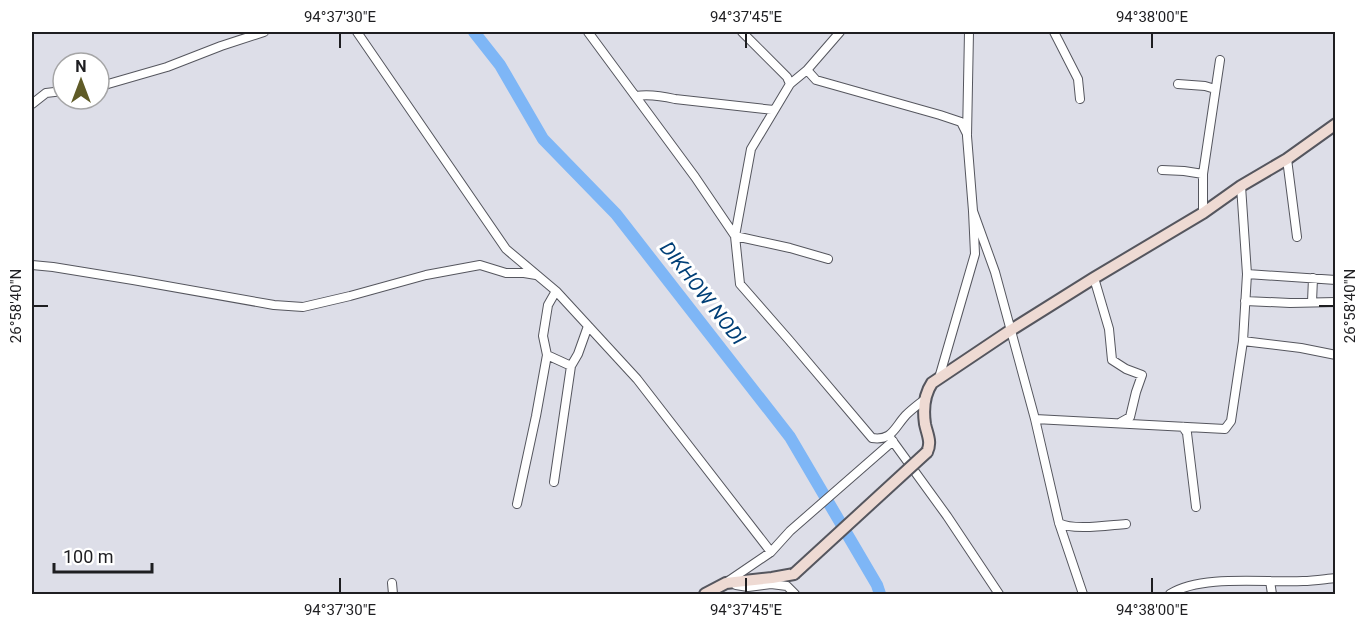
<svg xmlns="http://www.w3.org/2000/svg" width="1367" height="626" viewBox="0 0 1367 626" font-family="Roboto,sans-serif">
<rect width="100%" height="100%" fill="#dddee8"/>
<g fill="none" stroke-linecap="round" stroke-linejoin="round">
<!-- river -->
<path stroke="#7eb6f6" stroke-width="12" d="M 474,32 L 500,65 L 543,139 L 616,214 L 790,437 L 877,585 L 880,594"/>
<defs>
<path id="minor" d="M 357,32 L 506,249 L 556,291 L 637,379 L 771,552 L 727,582
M 588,32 L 695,177 L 735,236 L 740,284 L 789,340 L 872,438 C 892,441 894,428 906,415 C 912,409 919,404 925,399
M 742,32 L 787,77 L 790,84
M 1054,32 L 1078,79 L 1080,99
M 807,70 L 816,80 L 940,115 L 961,122 L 967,134
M 1178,84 L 1205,86 L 1215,89
M 99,86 L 108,84 L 167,67 L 221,46 L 264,32
M 636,96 C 649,94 662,96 675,99 L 774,110
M 32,104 L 46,93 L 63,91
M 1287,159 L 1297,237
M 1162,170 L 1184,171 L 1203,174
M 973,211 L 995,272 L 1035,419 L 1059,523 L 1083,594
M 1203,213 L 1203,174 L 1220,60
M 828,259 L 790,248 L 735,236 L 751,149 L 790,84 L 807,70 L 840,32
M 32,265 L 53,267 L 133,280 L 274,305 L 303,307 L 350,296 L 426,275 L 480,265 L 506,273 L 524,273 L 536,275
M 1247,274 L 1336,280
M 1094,278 L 1109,329 L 1112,360 L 1126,369 L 1142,375 L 1136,392 L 1130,417 L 1121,422
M 1245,301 L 1290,303 L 1336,302
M 1312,302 L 1313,278
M 1243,341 L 1301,348 L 1336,355
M 571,366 L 578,354 L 588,326
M 939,378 L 975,254 L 973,211 L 967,136 L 969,32
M 1035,419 L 1225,429 L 1231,421 L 1243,341 L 1247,274 L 1241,186
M 1183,427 L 1187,433 L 1196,507
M 889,436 L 947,516 L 999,594
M 554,482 L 571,366 L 547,355 L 543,336 L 548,305 L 556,291
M 517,504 L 536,416 L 547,355
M 1059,523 C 1073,531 1110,525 1126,524
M 771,552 L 790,531 L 893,441
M 1270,581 L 1272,594
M 392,583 L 393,594
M 736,585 L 748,587 L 771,584 L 787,586 L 795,594
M 1170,594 C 1202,574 1266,583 1303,581 C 1314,581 1325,579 1336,578"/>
<path id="secondary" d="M 927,452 C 932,442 927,434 925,424 C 923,410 924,395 932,383 L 1011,330 L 1094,278 L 1203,213 L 1241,186 L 1287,159 L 1336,124
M 705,594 L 726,583 L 772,578 L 794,574"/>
</defs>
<!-- minor casing -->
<use href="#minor" stroke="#55565e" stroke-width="10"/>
<!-- secondary casing -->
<use href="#secondary" stroke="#55565e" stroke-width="14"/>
<!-- minor -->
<use href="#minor" stroke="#fff" stroke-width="8"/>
<!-- secondary -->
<use href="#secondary" stroke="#eedad3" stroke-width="10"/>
<defs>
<path id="secondary-bridge" d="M 794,574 L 927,452"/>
</defs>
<!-- secondary-bridge casing -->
<use href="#secondary-bridge" stroke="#55565e" stroke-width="14" stroke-linecap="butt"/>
<!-- secondary-bridge -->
<use href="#secondary-bridge" stroke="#eedad3" stroke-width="10"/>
</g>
<!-- ticks -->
<path fill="none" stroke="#1e1e21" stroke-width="2" d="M 340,33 L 340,48M 746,33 L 746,48M 1152,33 L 1152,48M 33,306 L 48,306M 1319,306 L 1334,306M 340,578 L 340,593M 746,578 L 746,593M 1152,578 L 1152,593"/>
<g text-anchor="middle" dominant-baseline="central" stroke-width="6" stroke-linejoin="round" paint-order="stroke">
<!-- water labels -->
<g font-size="20" font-style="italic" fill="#003f77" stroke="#fff">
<text transform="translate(703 293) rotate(52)">DIKHOW NODI</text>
</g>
</g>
<!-- border -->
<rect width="1367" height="626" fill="none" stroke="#ffffff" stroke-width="66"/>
<!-- north arrow -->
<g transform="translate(81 81)"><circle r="28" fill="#ffffff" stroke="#a5a5a6" stroke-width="1.5"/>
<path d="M0-4.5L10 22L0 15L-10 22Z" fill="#5f5b27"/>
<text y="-9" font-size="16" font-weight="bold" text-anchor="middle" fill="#1e1e21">N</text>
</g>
<!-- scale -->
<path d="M54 563v9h98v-9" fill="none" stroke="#1e1e21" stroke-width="3"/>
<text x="63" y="563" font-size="18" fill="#1e1e21" stroke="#ffffff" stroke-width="4.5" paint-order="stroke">100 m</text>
<rect x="33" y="33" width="1301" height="560" fill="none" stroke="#1e1e21" stroke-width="2"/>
<g font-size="15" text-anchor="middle" fill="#1e1e21">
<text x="340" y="22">94°37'30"E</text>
<text x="746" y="22">94°37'45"E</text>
<text x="1152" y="22">94°38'00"E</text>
<text transform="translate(16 306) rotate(-90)" y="5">26°58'40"N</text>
<text transform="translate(1350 306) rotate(-90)" y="5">26°58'40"N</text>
<text x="340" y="615">94°37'30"E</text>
<text x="746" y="615">94°37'45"E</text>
<text x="1152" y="615">94°38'00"E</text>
</g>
</svg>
